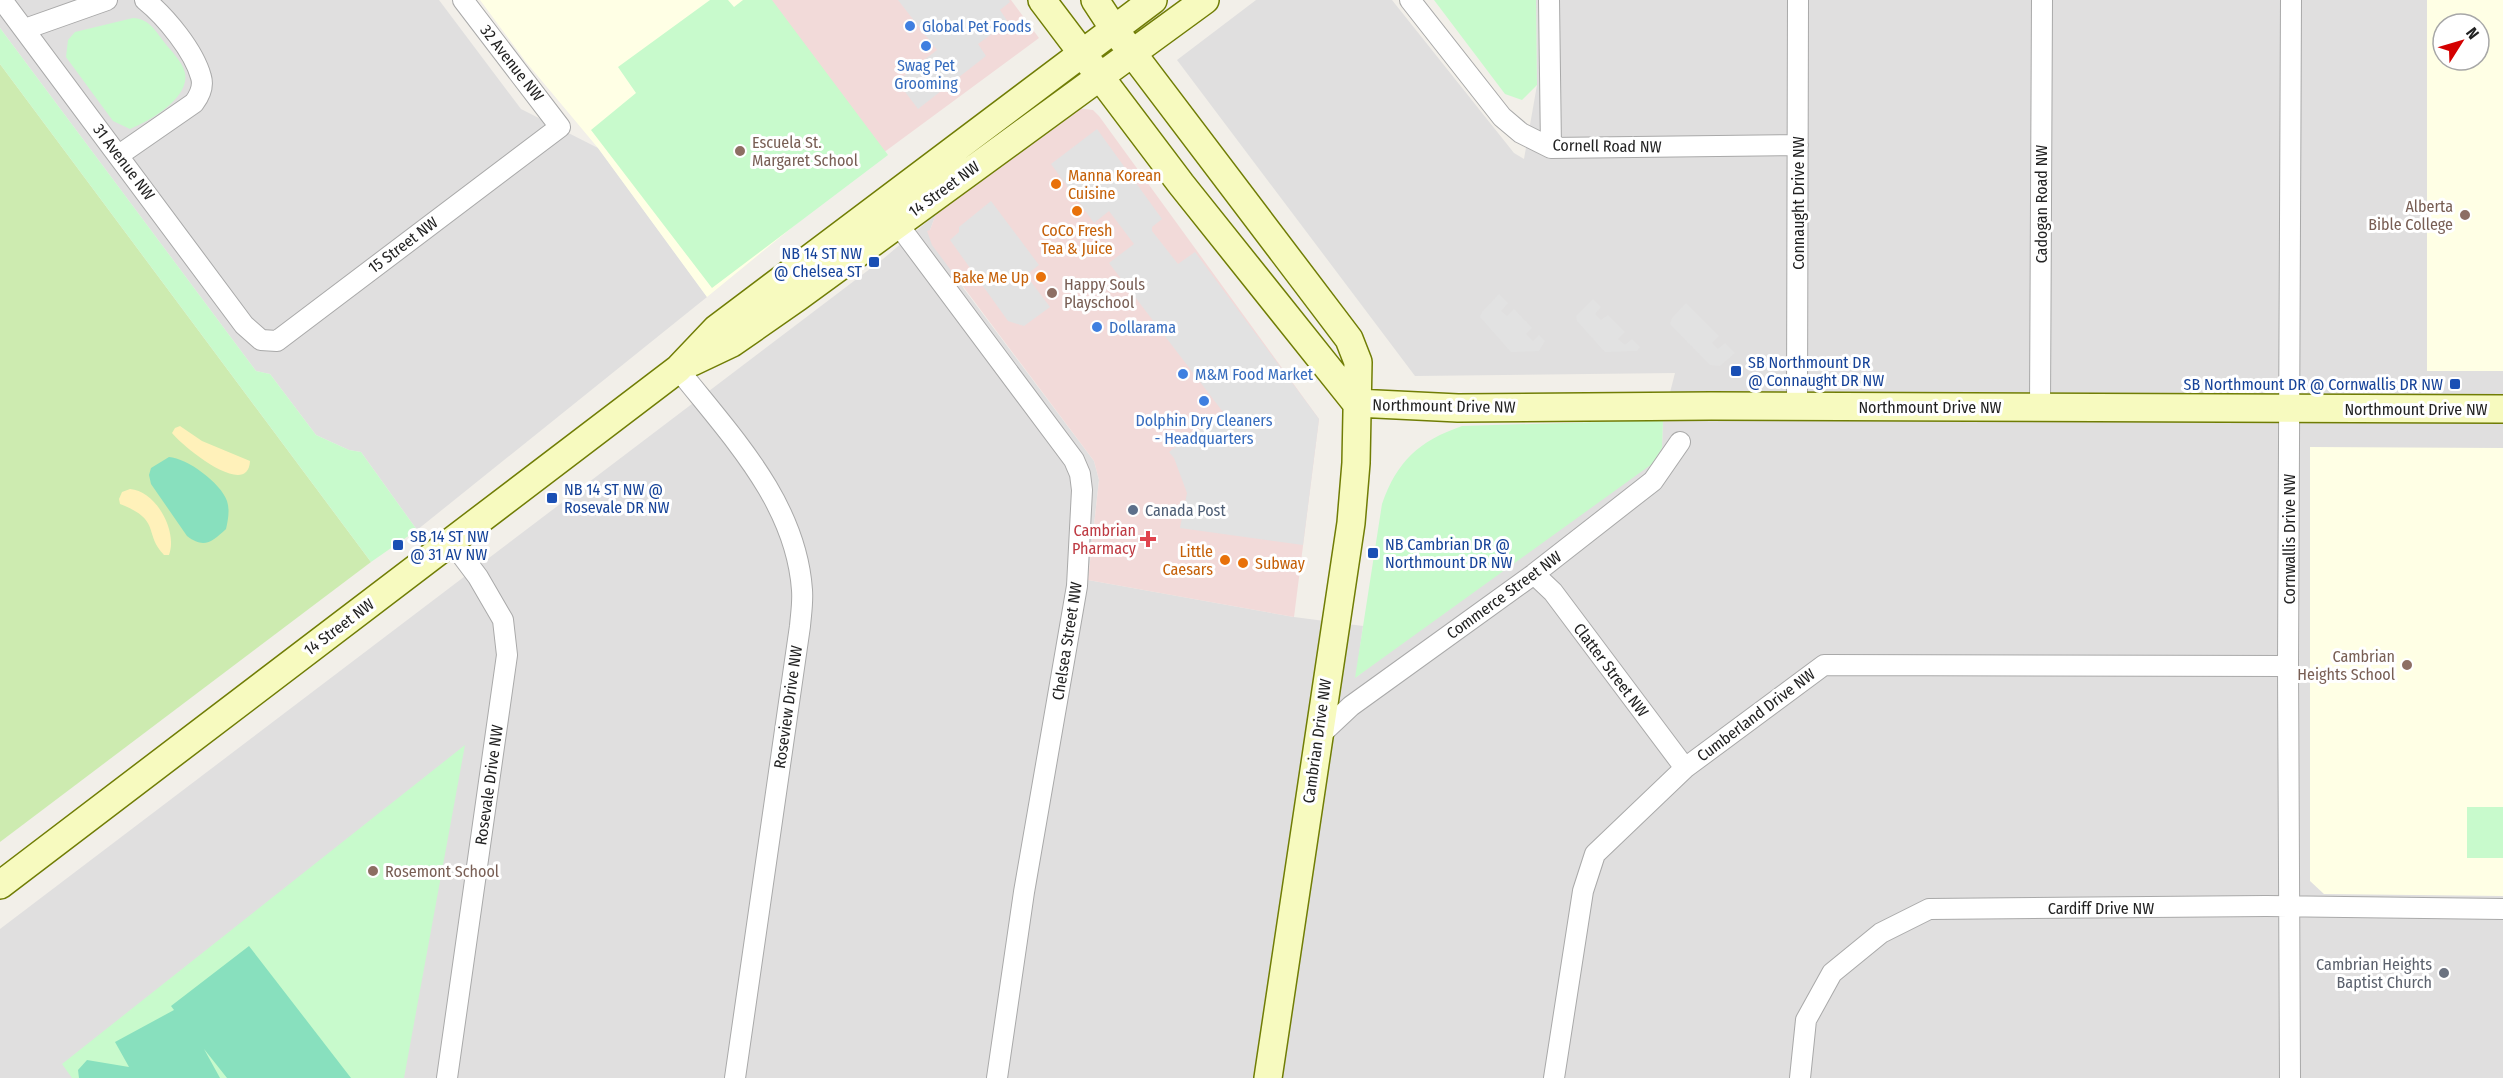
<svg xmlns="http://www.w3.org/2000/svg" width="2503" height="1078" viewBox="0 0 2503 1078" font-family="'Fira Sans Condensed',sans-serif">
<rect width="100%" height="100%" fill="#f2efe9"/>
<!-- residential -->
<path fill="#e0dfdf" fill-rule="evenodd" d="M 0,0 L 439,0 L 521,109 L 598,148 L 707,297 L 417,530 L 361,452 L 349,450 L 316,435 L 270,374 L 256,371 L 0,28 Z
M 1256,0 L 1392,0 L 1514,153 L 1524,159 L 1537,85 L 1536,0 L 2503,0 L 2503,1078 L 0,1078 L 0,929 L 883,259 L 936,214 L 930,230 L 964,289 L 1094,461 L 1099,480 L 1088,580 L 1294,617 L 1363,626 L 1356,677 L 1662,448 L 1663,420 L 1675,373 L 1415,376 L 1177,60 ZM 2443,24 L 2479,24 L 2479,60 L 2443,60 Z"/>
<!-- commercial -->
<path fill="#f2dad9" d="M 767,0 L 1011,0 L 1039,38 L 883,153 Z
M 1077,108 L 1093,110 L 1099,116 L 1319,419 L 1294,617 L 1088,580 L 1099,480 L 1094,461 L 932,245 L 927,231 L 930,230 L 936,214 Z"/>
<!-- education -->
<path fill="#ffffe5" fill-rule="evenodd" d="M 480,0 L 767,0 L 883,153 L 707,297 L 598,148 L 526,62 Z
M 2427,0 L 2503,0 L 2503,371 L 2427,371 ZM 2443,24 L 2479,24 L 2479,60 L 2443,60 Z
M 2310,447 L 2503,448 L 2503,896 L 2324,894 L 2310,881 Z"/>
<!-- grass -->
<path fill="#cdebb0" d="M 0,64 L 371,562 L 0,842 Z"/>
<!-- sand -->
<path fill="#fff1ba" d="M 180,426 L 202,441 L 250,461 C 248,500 182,446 172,433 L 175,428 Z
M 130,489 C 156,491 178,531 169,555 L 164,555 C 143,533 162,520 120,504 L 119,499 L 122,492 Z"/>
<!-- park -->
<path fill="#c8facc" d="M 710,0 L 728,0 L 734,7 L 743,0 L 772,0 L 888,155 L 712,288 L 591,130 L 636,93 L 618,67 Z
M 1434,0 L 1536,0 L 1537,85 L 1522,100 L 1505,94 Z
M 133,18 C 149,19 155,30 164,42 C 171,51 182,61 185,73 C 190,98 150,121 130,129 L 113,121 L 66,57 L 68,40 L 75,32 Z
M 0,28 L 256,371 L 270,374 L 316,435 L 349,450 L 361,452 L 417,530 L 371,562 L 0,64 Z
M 1663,420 L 1662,448 L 1652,464 L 1355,678 L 1382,504 C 1397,461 1419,441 1462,426 Z
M 465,745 L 404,1078 L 72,1078 L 62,1064 Z
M 2467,807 L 2503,807 L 2503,858 L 2467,858 Z"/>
<!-- pitch -->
<path fill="#88e0be" d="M 169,457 C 187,458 221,483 227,501 C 230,510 228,520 226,529 C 212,542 204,549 187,536 L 151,484 L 149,475 L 151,468 Z
M 249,946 L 351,1078 L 227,1078 L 204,1049 L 220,1078 L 79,1078 L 78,1070 L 87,1060 L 129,1067 L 115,1042 L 174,1010 L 171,1006 Z"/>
<!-- parking -->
<path fill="#e2e2e2" d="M 898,0 L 1009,0 L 1010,2 L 1000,10 L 1008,22 L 978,44 L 986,56 L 918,109 L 897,81 L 937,50 Z
M 1097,129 L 1162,219 L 1152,227 L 1152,231 L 1178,264 L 1195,252 L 1319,419 L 1303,545 L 1180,528 L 1187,493 L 1174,458 L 1169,452 L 1223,412 L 1109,263 L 1134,244 L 1109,211 L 1094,223 L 1051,164 Z
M 991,201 L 1039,265 L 1026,275 L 1050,307 L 1024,326 L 1008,321 L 950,240 L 959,232 L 959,227 Z
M 1499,294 L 1508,303 L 1501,311 L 1507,316 L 1514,309 L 1532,328 L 1526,334 L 1533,341 L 1539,335 L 1545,341 L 1539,351 L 1511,352 L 1480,317 L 1482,312 Z
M 1593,299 L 1601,307 L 1595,314 L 1601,320 L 1608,315 L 1625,332 L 1618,339 L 1625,345 L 1632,339 L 1640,347 L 1637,351 L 1605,352 L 1577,321 L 1576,316 Z
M 1686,303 L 1719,336 L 1712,343 L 1718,349 L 1725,343 L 1735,353 L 1720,366 L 1710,365 L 1670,324 L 1672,318 Z"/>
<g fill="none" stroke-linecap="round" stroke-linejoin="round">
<defs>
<path id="street" d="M 2,0 L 244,325 L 261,340 L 277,341 L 560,127 L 463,0
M 1410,0 L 1502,117 L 1521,133 L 1551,148 L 1798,145
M 1549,0 L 1551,148
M 25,29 L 107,0
M 119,155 L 194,103 C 200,95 204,87 201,77 C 194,51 166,17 145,0
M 897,223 L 1074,460 L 1080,474 L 1082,490 L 1077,586 L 1024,892 L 997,1078
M 678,369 C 730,435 796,502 802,590 C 803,602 801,614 800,626 L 735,1078
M 1797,406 L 1798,0
M 2040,407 L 2042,0
M 1534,574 L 1553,592 L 1685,768
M 1318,737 L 1351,706 L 1534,574 L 1653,481 L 1680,442
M 447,1078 L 507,655 L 503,620 L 478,577 L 451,541
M 1554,1078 L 1583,891 L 1595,854 L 1685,768 L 1824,665 L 2288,666
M 1800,1078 L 1806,1020 L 1832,973 L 1881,933 L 1929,909 L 2266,906 L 2503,909
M 2290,1078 L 2288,666 L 2291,0"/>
<path id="secondary" d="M 1042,0 L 1181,184 L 1356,403 L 1458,408 L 1711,406 L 2503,409
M 1095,0 L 1114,29 L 1349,339 L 1358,362 L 1356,463 L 1351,523 L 1268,1078
M 692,362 L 732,343 L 798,297 L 1205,0
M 0,885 L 678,369 L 716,329 L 1153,0"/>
</defs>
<!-- street casing -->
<use href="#street" stroke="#a9a9a9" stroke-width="22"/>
<!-- secondary casing -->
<use href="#secondary" stroke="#707d05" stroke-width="30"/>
<!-- street -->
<use href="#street" stroke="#fff" stroke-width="20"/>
<!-- secondary -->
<use href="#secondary" stroke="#f7fabf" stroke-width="27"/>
</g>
<!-- markers -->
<g fill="#3f7fe0" stroke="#fff" stroke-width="2">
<circle cx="910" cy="26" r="6"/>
<circle cx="926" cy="46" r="6"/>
<circle cx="1097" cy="327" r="6"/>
<circle cx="1183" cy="374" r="6"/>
<circle cx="1204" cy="401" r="6"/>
</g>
<g fill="#8d6e63" stroke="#fff" stroke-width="2">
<circle cx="740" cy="151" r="6"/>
<circle cx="2465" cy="215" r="6"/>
<circle cx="1052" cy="293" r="6"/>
<circle cx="2407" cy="665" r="6"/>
<circle cx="373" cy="871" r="6"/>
</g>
<g fill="#e8710a" stroke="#fff" stroke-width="2">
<circle cx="1056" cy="184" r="6"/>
<circle cx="1077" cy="211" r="6"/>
<circle cx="1041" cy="277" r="6"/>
<circle cx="1225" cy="560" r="6"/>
<circle cx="1243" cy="563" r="6"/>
</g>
<g fill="#1a4fb4" stroke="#fff" stroke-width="2">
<rect x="868" y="256" width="12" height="12" rx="3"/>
<rect x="1730" y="365" width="12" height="12" rx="3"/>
<rect x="2449" y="378" width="12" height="12" rx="3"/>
<rect x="546" y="492" width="12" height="12" rx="3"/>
<rect x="392" y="539" width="12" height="12" rx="3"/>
<rect x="1367" y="547" width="12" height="12" rx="3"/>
</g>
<circle fill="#5c6f8a" stroke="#fff" stroke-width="2" cx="1133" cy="510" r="6"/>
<path fill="#e0444e" stroke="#fff" stroke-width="2" d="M1145 530h6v6h6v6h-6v6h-6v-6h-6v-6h6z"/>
<circle fill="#6b7280" stroke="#fff" stroke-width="2" cx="2444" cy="973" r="6"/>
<g text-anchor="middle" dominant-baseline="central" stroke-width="6" stroke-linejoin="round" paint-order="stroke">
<!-- shop labels -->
<g font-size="16" fill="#366cbe" stroke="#fff" text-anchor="start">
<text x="922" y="26">Global Pet Foods</text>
<text x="926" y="65" text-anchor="middle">Swag Pet<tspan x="926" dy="18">Grooming</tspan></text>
<text x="1109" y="327">Dollarama</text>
<text x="1195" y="374">M&amp;M Food Market</text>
<text x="1204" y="420" text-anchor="middle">Dolphin Dry Cleaners<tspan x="1204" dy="18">- Headquarters</tspan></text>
</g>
<!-- street labels -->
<g font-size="16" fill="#222" stroke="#fff">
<text transform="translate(512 63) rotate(52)">32 Avenue NW</text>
<text transform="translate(1607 146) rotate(1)">Cornell Road NW</text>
<text transform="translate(124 162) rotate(53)">31 Avenue NW</text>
<text transform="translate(944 189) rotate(-36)">14 Street NW</text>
<text transform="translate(1798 203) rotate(-90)">Connaught Drive NW</text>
<text transform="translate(2041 204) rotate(-90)">Cadogan Road NW</text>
<text transform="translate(403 245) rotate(-37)">15 Street NW</text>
<text transform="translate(1444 406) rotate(1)">Northmount Drive NW</text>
<text x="1930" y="407">Northmount Drive NW</text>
<text x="2416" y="409">Northmount Drive NW</text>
<text transform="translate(2289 539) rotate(-90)">Cornwallis Drive NW</text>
<text transform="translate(1504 595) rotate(-36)">Commerce Street NW</text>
<text transform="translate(339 627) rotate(-37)">14 Street NW</text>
<text transform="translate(1067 641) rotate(-81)">Chelsea Street NW</text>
<text transform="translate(1611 670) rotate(53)">Clatter Street NW</text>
<text transform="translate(788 707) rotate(-82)">Roseview Drive NW</text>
<text transform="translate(1756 715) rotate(-37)">Cumberland Drive NW</text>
<text transform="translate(1317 741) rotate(-82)">Cambrian Drive NW</text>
<text transform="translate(489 785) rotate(-82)">Rosevale Drive NW</text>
<text x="2101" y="908">Cardiff Drive NW</text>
</g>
<!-- education labels -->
<g font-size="16" fill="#785e54" stroke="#fff" text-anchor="start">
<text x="752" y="142">Escuela St.<tspan x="752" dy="18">Margaret School</tspan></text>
<text x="2453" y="206" text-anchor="end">Alberta<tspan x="2453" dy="18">Bible College</tspan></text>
<text x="1064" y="284">Happy Souls<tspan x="1064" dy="18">Playschool</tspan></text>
<text x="2395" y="656" text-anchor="end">Cambrian<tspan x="2395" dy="18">Heights School</tspan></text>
<text x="385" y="871">Rosemont School</text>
</g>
<!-- food labels -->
<g font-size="16" fill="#c56008" stroke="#fff" text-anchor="start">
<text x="1068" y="175">Manna Korean<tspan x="1068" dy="18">Cuisine</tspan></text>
<text x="1077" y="230" text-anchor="middle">CoCo Fresh<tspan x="1077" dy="18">Tea &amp; Juice</tspan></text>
<text x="1029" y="277" text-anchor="end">Bake Me Up</text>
<text x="1213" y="551" text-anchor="end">Little<tspan x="1213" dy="18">Caesars</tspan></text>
<text x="1255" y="563">Subway</text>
</g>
<!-- transit labels -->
<g font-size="16" fill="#164399" stroke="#fff" text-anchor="start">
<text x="862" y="253" text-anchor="end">NB 14 ST NW<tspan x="862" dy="18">@ Chelsea ST</tspan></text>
<text x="1748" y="362">SB Northmount DR<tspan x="1748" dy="18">@ Connaught DR NW</tspan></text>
<text x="2443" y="384" text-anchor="end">SB Northmount DR @ Cornwallis DR NW</text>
<text x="564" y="489">NB 14 ST NW @<tspan x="564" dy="18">Rosevale DR NW</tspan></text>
<text x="410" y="536">SB 14 ST NW<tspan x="410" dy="18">@ 31 AV NW</tspan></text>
<text x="1385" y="544">NB Cambrian DR @<tspan x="1385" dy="18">Northmount DR NW</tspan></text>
</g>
<!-- service labels -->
<g font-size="16" fill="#4e5e75" stroke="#fff" text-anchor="start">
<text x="1145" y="510">Canada Post</text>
</g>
<!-- health labels -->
<g font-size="16" fill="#be3a42" stroke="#fff" text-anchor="end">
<text x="1136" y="530">Cambrian<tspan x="1136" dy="18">Pharmacy</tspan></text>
</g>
<!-- worship labels -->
<g font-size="16" fill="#5b616d" stroke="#fff" text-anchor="end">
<text x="2432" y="964">Cambrian Heights<tspan x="2432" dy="18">Baptist Church</tspan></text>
</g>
</g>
<!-- north arrow -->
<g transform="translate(2461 42) rotate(53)"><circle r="28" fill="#ffffff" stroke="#a7a7a7" stroke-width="1.5"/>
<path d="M0-4.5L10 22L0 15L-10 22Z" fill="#d40000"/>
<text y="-9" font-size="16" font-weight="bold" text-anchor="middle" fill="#222222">N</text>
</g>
</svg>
